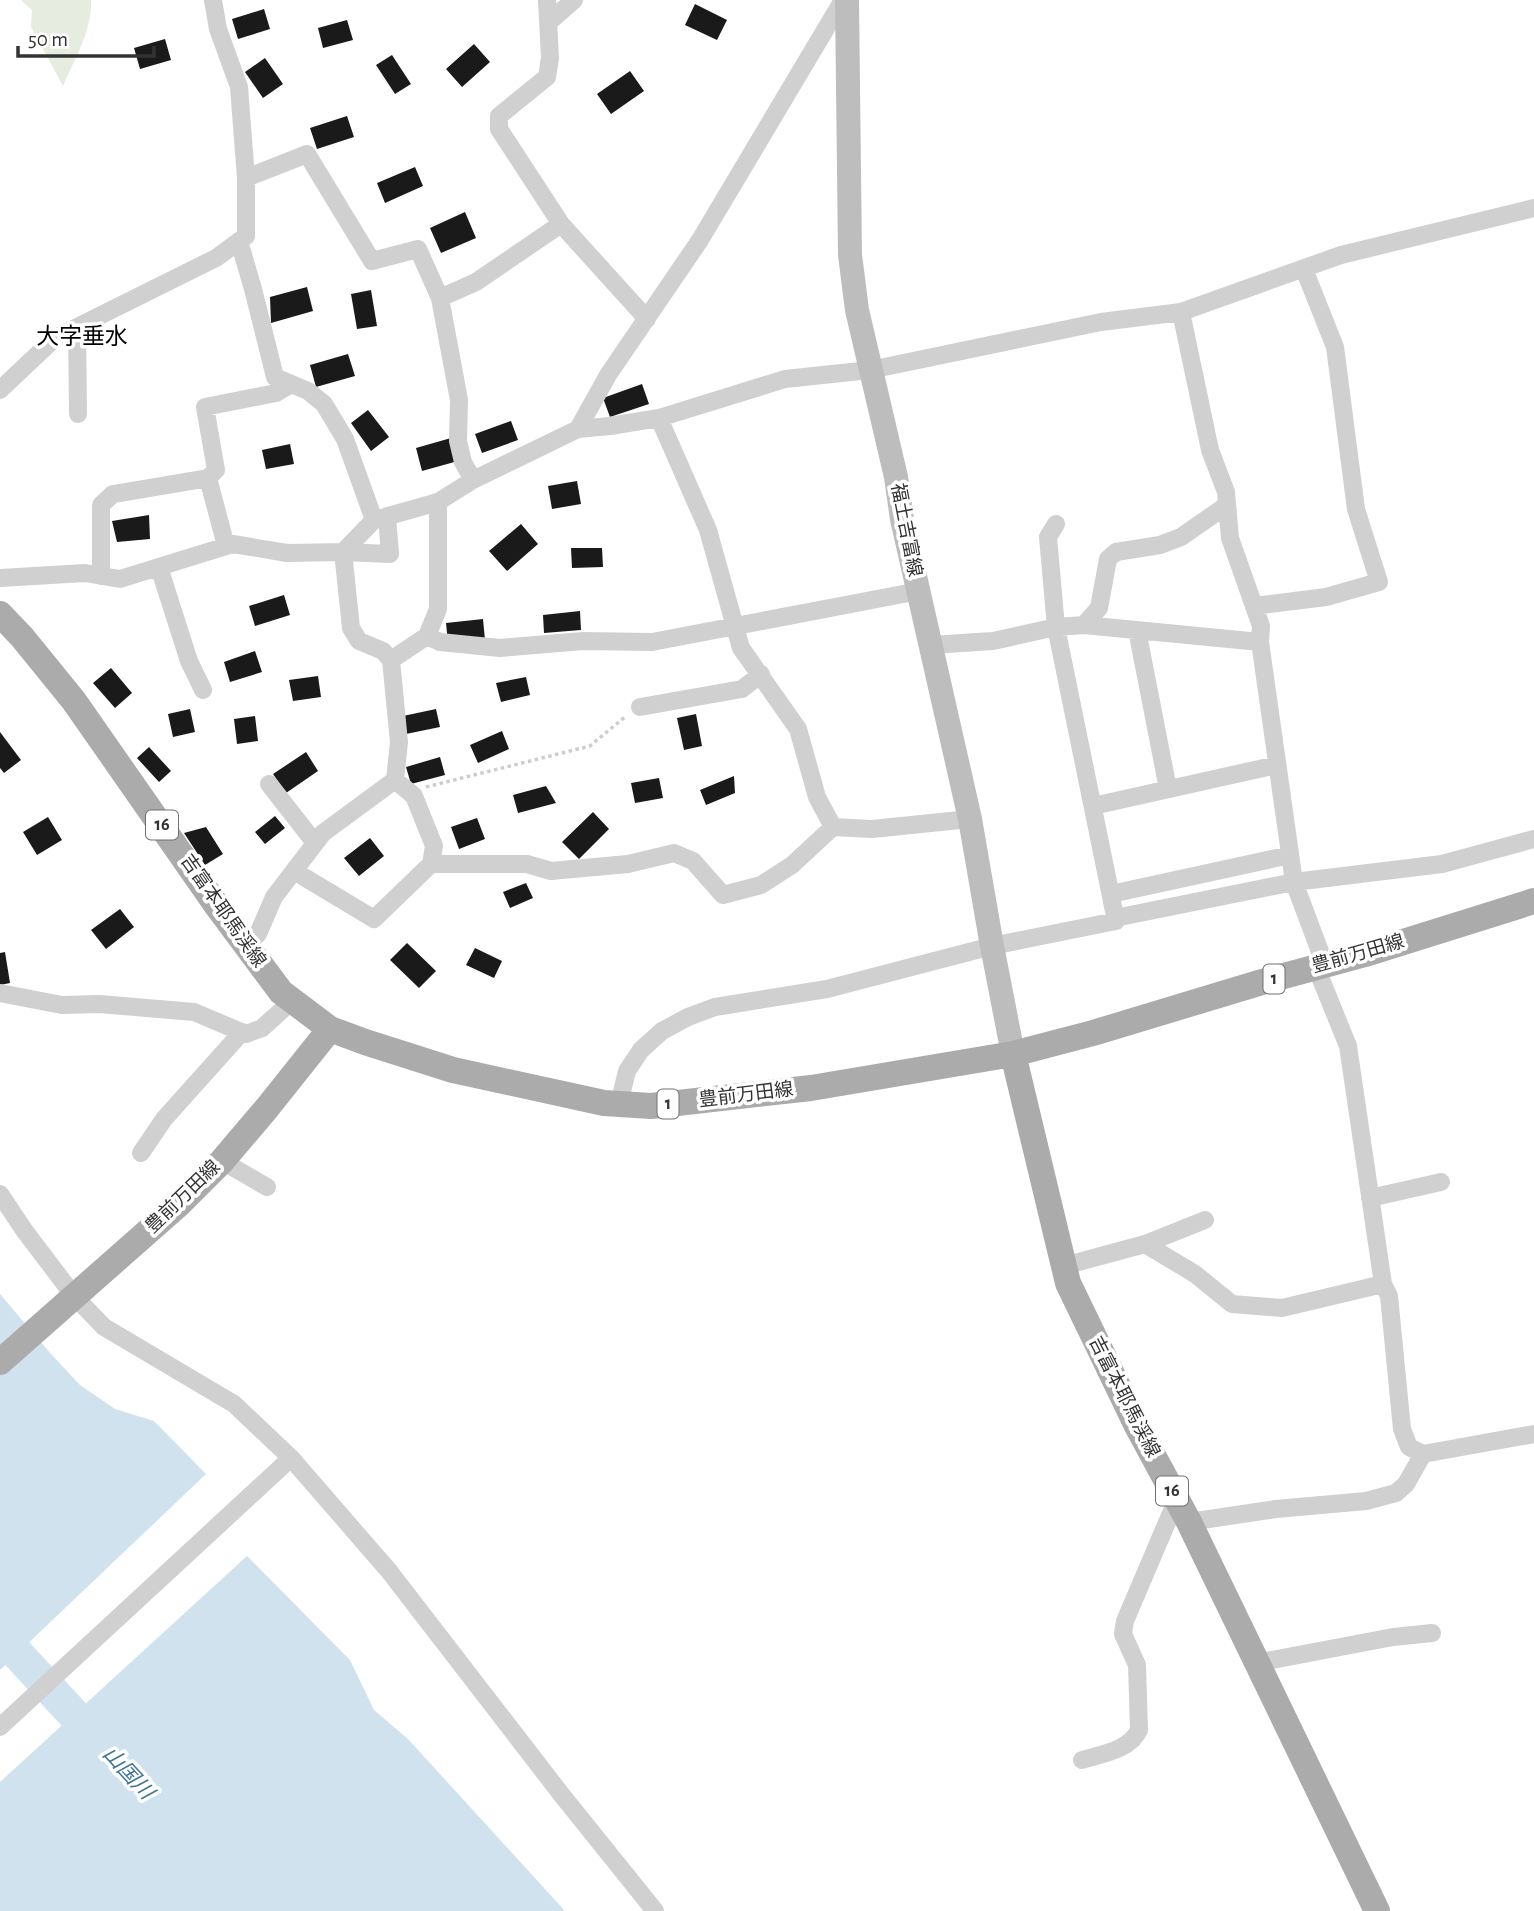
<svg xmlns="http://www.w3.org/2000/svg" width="1534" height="1911" viewBox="0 0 1534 1911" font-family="'Alegreya Sans','Noto Sans JP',sans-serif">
<rect width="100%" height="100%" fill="#fff"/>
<!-- green -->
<path fill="#e6ecdf" d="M 21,0 L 91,0 C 93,29 74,60 63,86 L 31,27 L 32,10 Z"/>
<!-- water -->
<path fill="#cfe2ee" d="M 0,1294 L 51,1354 L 80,1385 L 115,1409 L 154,1421 L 206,1474 L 0,1670 Z
M 247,1556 L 350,1660 L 374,1710 L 408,1739 L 565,1911 L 0,1911 L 0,1782 Z"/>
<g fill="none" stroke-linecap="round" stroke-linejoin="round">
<!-- river -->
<path stroke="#cfe2ee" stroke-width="33" d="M 0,1635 L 103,1746"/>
</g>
<!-- building -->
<path fill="#1a1a1a" d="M 695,4 L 727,20 L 717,40 L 685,25 Z
M 264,9 L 270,29 L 238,39 L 232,19 Z
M 347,20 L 353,40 L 323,48 L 318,28 Z
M 165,39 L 171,60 L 140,69 L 134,48 Z
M 474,44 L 490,62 L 462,87 L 446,69 Z
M 392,55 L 411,84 L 395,94 L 376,65 Z
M 265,58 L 283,84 L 263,98 L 245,72 Z
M 630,71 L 644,91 L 611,114 L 597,94 Z
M 347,116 L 354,137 L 317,149 L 310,128 Z
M 415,167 L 423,186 L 385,203 L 377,183 Z
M 465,212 L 476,238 L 441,253 L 430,228 Z
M 307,287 L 313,311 L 271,323 L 270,297 Z
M 371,290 L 377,326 L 357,329 L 351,294 Z
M 348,354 L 355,376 L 316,387 L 310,365 Z
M 642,384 L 649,404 L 610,417 L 603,398 Z
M 368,410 L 389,437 L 371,451 L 351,423 Z
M 511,421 L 518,440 L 482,453 L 475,434 Z
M 451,438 L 458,461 L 422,471 L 416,448 Z
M 290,444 L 294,464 L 266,469 L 262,450 Z
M 577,481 L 581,504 L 552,509 L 548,486 Z
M 149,515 L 150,539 L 117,542 L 112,521 Z
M 521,524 L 538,544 L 507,571 L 489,551 Z
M 571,548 L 602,548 L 603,567 L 572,568 Z
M 284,595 L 290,615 L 255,626 L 249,606 Z
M 580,611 L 581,630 L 544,633 L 543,615 Z
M 483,619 L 485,640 L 448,643 L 446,623 Z
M 255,651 L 262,672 L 230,682 L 224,662 Z
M 111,668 L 132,693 L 115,708 L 93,683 Z
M 318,676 L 321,697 L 293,701 L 289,680 Z
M 526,677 L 530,695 L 501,702 L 496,683 Z
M 190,709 L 195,732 L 173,737 L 168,714 Z
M 436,709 L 440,727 L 406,734 L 403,716 Z
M 696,714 L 702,746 L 684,750 L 677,718 Z
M 255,716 L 258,741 L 237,744 L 234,719 Z
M 502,731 L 509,749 L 478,763 L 470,745 Z
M 0,732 L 21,760 L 4,773 L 0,768 Z
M 149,747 L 171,771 L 159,782 L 137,758 Z
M 306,752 L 318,771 L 286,793 L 273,774 Z
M 440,757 L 445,775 L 411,784 L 406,767 Z
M 734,776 L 735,793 L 706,805 L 700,790 Z
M 659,778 L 663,798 L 635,803 L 631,783 Z
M 546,786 L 556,803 L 518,813 L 513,795 Z
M 593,812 L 609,829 L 579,859 L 562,842 Z
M 275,816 L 285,828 L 265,844 L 255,832 Z
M 48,817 L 62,840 L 37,855 L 23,832 Z
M 477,818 L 485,839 L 459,849 L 451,827 Z
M 206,827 L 223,854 L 205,865 L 184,833 Z
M 370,838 L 384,856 L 359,876 L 344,858 Z
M 526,883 L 533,898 L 510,908 L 503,892 Z
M 120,909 L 134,927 L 106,949 L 91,930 Z
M 407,943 L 436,971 L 419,988 L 390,960 Z
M 475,948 L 502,961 L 494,978 L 466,965 Z
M 5,952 L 10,983 L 0,985 L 0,953 Z"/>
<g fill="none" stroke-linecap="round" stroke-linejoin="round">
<!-- path -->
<path stroke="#cdcdcd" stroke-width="3.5" stroke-dasharray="3.5 3.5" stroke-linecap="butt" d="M 426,787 L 590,746 L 626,716"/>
<!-- street -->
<path stroke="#d0d0d0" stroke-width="18" d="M 547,0 L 550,58 L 547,77 L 499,116 L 499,129 L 561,224 L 647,319
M 549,22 L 574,0
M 246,178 L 307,154 L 372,261 L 418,249 L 440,298
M 239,241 L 253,289 L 275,377 L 308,391 L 324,404 L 345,439 L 374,520
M 1181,312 L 1210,450 L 1226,492 L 1230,538 L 1261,626 L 1260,642 L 1294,882 L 1325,965
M 77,328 L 78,414
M 0,390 L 55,338 L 216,258 L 246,236 L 246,178 L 239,87 L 218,29 L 213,0
M 659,418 L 708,530 L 741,648 L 798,729 L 817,797 L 833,827
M 578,429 L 608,375 L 700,240 L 843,0
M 473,480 L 463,462 L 458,441 L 459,400 L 440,298 L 476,282 L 561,224
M 387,516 L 390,554 L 343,552 L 351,628 L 359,641 L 383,651 L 391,660
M 226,546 L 208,478 L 216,470 L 205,407 L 276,393 L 291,384
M 159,567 L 189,661 L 203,690
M 101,576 L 101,505 L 113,494 L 208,478
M 0,578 L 85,573 L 120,579 L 233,544 L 287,553 L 343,552 L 374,520 L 438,502 L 473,480 L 578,429 L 610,426 L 659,418 L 785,379 L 870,370 L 1101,322 L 1181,312 L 1341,255 L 1534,208
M 1254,606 L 1326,597 L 1379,582 L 1356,509 L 1335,347 L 1304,269
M 1084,625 L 1099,608 L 1108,559 L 1116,552 L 1160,545 L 1181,537 L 1227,505
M 1137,630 L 1168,789
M 427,636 L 440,642 L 500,648 L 583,641 L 652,642 L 919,591
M 931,645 L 993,641 L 1056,627 L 1084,625 L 1260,642
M 640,707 L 742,689 L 761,674
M 395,780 L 414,796 L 434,846 L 431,864
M 269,784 L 315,843
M 1093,806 L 1277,765
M 294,871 L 374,919 L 431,864 L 527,864 L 551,871 L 628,864 L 674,853 L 693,861 L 723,895 L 761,885 L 792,865 L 833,827 L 872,829 L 970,819
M 1111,894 L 1290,855
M 1115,918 L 1294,882 L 1442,864 L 1534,839
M 247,945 L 258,934 L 274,897 L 323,833 L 395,780 L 399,742 L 391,660 L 427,636 L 438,609 L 438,502
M 0,993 L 62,1005 L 99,1004 L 194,1012 L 246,1034 L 262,1028 L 292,1001
M 619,1104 L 627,1071 L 641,1050 L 662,1031 L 688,1017 L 715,1007 L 827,989 L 992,946 L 1116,921 L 1056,627 L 1048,537 L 1056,524
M 141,1153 L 164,1119 L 242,1032
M 222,1161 L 267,1187
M 0,1194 L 24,1230 L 74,1296 L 104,1327 L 234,1404 L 291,1458 L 389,1571 L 561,1794 L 655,1911
M 1370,1198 L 1441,1182
M 1145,1244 L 1205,1220
M 1064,1266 L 1145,1244 L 1195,1274 L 1232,1304 L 1282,1308 L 1383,1284 L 1348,1046 L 1316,967
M 1383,1284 L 1389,1296 L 1402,1429 L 1409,1447 L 1423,1454 L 1534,1434
M 1189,1522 L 1276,1509 L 1366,1501 L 1396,1493 L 1406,1484 L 1423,1454
M 1256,1663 L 1393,1637 L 1432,1633
M 0,1727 L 291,1458
M 1082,1760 C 1102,1754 1130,1750 1139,1730 L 1137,1665 L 1123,1634 L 1125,1621 L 1177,1499"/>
<!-- secondary -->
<path stroke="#bdbdbd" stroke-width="24" d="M 847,0 L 850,255 L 857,310 L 896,477 L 902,519 L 970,819 L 992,946 L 1013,1054"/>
<!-- primary -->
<path stroke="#ababab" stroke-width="26" d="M 0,614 L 22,637 L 74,701 L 217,906 L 281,992 L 330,1029 L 365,1042 L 453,1070 L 604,1103 L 651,1106 L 811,1088 L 1013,1054 L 1093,1033 L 1262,982 L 1365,954 L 1534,901
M 1013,1054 L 1068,1283 L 1137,1426 L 1189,1522 L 1377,1911
M 0,1362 L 178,1205 L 222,1161 L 267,1108 L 330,1029"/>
</g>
<g text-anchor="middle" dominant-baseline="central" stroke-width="7" stroke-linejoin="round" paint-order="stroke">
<!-- shield labels -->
<g fill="#fff" stroke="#707070" stroke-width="2">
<rect x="146" y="810.5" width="32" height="29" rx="5"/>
<rect x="1263.5" y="964.5" width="21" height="29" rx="5"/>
<rect x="657.5" y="1089.5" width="21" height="29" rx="5"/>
<rect x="1156" y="1476.5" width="32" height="29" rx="5"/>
</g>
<g font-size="18" font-weight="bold" fill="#333">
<text x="162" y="825">16</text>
<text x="1274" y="979">1</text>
<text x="668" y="1104">1</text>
<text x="1172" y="1491">16</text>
</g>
<!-- street labels -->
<g font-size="19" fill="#333" stroke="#fff">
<text transform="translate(906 530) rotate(79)">福土吉富線</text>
<text transform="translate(223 911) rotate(55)">吉富本耶馬渓線</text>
<text transform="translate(1358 954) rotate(-16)">豊前万田線</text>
<text transform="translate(746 1095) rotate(-7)">豊前万田線</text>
<text transform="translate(183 1197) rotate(-44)">豊前万田線</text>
<text transform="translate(1124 1397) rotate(63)">吉富本耶馬渓線</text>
</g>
<!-- water labels -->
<g font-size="21" font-style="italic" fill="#3f7597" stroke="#fff">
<text transform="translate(128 1773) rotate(47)">山国川</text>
</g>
<!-- quarter labels -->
<g font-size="23" fill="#000" stroke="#fff">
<text x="82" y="337">大字垂水</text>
</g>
</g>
<!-- scale -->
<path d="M18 46v10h136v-10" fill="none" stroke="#333333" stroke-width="3.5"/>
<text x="28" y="46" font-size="21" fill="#333333" stroke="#ffffff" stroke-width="5" paint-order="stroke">50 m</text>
</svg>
